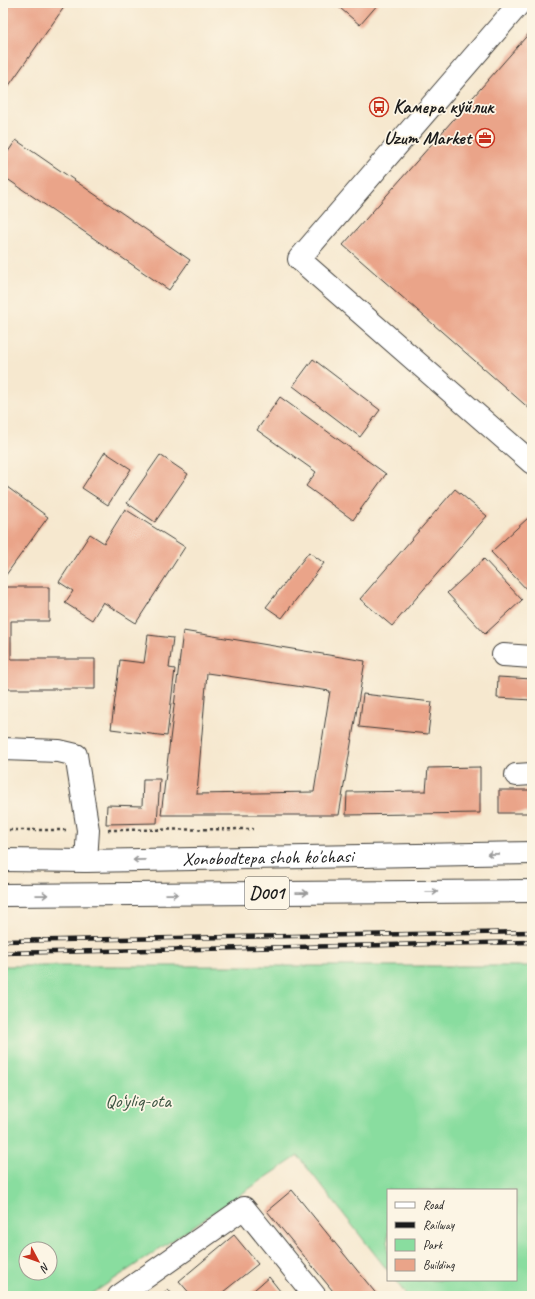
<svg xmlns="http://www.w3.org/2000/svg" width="535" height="1299" viewBox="0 0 535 1299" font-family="Caveat,sans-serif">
<rect width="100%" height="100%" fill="#fcf5e5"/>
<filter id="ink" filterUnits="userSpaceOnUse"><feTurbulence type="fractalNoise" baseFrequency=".025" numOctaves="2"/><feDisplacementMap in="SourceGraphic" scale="8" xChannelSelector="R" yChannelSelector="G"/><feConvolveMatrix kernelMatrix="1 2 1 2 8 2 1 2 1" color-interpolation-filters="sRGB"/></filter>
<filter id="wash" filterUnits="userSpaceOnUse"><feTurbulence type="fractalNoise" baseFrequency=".012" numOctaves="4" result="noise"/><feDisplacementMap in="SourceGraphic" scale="16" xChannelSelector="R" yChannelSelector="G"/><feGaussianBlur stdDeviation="0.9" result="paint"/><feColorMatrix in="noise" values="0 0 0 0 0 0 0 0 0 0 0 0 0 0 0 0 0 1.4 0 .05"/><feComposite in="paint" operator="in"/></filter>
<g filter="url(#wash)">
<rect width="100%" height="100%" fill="#f6e8cf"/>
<!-- green -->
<path fill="#89dd9f" stroke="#527c5e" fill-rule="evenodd" d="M 3,966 L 532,966 L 532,1296 L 407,1296 L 395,1280 L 516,1280 L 516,1190 L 388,1190 L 388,1271 L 298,1156 L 89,1296 L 3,1296 ZM 26,1249 L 50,1249 L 50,1273 L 26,1273 Z"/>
<g id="blocks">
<!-- building -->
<path fill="#eaa489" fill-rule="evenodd" d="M 3,3 L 67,3 L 3,94 Z
M 334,3 L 379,3 L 360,25 Z
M 532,30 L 532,411 L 343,245 Z
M 16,140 L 190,260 L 169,290 L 3,176 L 3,159 Z
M 313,359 L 380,410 L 360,437 L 293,386 Z
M 280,397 L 386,474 L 353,520 L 306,486 L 316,472 L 257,430 Z
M 105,452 L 131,469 L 108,505 L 82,488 Z
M 160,455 L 188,474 L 155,522 L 127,503 Z
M 3,484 L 48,517 L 3,579 Z
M 455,489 L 487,516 L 392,626 L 360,599 Z
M 125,509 L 185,547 L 136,623 L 103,602 L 92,620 L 65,603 L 73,591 L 59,582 L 90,534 L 104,543 Z
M 528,518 L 532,522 L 532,591 L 530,593 L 491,552 Z
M 309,552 L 324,563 L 282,618 L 266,607 Z
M 484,559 L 522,600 L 485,634 L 447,593 Z
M 3,587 L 49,587 L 49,621 L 11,621 L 11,659 L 95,659 L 95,689 L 3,689 Z
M 183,631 L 365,661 L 339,815 L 161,815 ZM 207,673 L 330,691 L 314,792 L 197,794 Z
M 148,635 L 173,638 L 169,668 L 175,669 L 167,736 L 111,729 L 120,660 L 144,663 Z
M 498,677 L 532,679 L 532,700 L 497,698 Z
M 363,694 L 432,702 L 428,734 L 359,727 Z
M 480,767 L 480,813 L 346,815 L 347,792 L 426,791 L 428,768 Z
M 143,779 L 160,779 L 157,823 L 106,824 L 107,805 L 142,806 Z
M 499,790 L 532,790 L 532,813 L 499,813 Z
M 292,1190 L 378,1296 L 337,1296 L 267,1211 Z
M 234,1235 L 258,1264 L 218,1296 L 192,1296 L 179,1281 Z
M 269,1277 L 284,1296 L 247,1296 Z
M 168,1289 L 173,1296 L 160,1296 Z"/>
</g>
</g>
<g filter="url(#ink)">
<use href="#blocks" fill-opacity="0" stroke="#3d3b37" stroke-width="1"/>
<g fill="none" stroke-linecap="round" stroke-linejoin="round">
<defs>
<path id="minor" d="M 520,3 L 299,259 L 532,463
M 503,655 L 532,657
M 3,749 L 59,751 L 76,755 L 88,830 L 86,861
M 516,775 L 532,774
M 119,1296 L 244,1208 L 315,1296"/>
<g id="highway">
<path id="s1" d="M 3,860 L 86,861 L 532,853"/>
<path d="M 3,895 L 532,891"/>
</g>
</defs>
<!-- minor casing -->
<use href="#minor" stroke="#3d3b37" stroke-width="24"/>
<!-- highway casing -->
<use href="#highway" stroke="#3d3b37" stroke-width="24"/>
<!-- path -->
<path stroke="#3d3b37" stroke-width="2.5" stroke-dasharray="3 3" stroke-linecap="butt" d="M 3,830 L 67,830
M 108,830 L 253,829"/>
<!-- minor -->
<use href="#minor" stroke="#fff" stroke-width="22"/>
<!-- highway -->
<use href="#highway" stroke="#fff" stroke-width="22"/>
<defs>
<path id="rail" d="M 3,941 L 532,932
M 3,953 L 532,942"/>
</defs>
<!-- rail casing -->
<use href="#rail" stroke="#1c1c1c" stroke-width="4.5"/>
<!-- rail -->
<use href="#rail" stroke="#fcf5e5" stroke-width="3" stroke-dasharray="9" stroke-linecap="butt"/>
</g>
<!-- one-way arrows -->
<defs><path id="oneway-shaft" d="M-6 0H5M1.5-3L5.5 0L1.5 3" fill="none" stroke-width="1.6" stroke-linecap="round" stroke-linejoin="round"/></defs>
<g stroke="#999">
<use href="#oneway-shaft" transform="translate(493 854) rotate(179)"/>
<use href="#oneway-shaft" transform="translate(139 860) rotate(179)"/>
<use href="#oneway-shaft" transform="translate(432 892) rotate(-1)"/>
<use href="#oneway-shaft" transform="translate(302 893) rotate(-1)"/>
<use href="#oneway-shaft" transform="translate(172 894) rotate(-1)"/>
<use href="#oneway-shaft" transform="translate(42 895) rotate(-1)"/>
</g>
</g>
<!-- icons -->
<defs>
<symbol id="bus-ring" viewBox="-11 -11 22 22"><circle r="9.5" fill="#fcf5e5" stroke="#c8321e" stroke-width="1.5"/><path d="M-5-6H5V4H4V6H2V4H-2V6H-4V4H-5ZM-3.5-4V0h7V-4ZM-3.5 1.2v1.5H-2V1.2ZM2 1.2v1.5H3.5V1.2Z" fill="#c8321e"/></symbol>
<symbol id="office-ring" viewBox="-11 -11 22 22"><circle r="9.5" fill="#fcf5e5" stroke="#c8321e" stroke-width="1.5"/><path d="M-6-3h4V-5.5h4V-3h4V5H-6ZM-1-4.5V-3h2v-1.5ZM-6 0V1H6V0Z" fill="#c8321e"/></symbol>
</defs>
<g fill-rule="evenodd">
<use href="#bus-ring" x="368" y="96" width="22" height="22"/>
<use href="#office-ring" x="474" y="127" width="22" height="22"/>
</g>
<g text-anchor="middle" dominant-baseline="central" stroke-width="3.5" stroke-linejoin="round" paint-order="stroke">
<!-- shield labels -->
<rect fill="#fcf5e5" stroke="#5f5d58" stroke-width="1" x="245" y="877" width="44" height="32" rx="3"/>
<g font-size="18" font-weight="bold" fill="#1c1c1c">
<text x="267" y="893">D001</text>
</g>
<!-- poi labels -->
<g font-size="19" font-weight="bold" fill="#1c1c1c" stroke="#fcf5e5" text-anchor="start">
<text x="393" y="107">Камера ку́йлик</text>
<text x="471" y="138" text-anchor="end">Uzum Market</text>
</g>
<!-- street labels -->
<g font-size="19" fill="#1c1c1c" stroke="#fcf5e5">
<text stroke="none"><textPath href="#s1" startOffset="265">Xonobodtepa shoh ko'chasi</textPath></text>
</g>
<!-- park labels -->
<g font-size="19" fill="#3d5643" stroke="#fcf5e5">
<text x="138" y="1101">Qo‘yliq-ota</text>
</g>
</g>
<!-- margin -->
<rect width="535" height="1299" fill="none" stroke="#fcf5e5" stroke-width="16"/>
<!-- legend -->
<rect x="387" y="1189" width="130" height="92" fill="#fcf5e5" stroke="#a29e95"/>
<rect x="395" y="1202" width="20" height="6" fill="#ffffff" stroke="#a29e95"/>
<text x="423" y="1209" font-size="12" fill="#1c1c1c">Road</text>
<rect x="395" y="1222" width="20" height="6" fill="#1c1c1c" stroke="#a29e95"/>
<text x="423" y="1229" font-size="12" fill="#1c1c1c">Railway</text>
<rect x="395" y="1239" width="20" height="12" fill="#89dd9f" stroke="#a29e95"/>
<text x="423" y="1249" font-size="12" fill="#1c1c1c">Park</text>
<rect x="395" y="1259" width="20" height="12" fill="#eaa489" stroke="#a29e95"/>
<text x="423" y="1269" font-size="12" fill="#1c1c1c">Building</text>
<!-- north arrow -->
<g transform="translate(38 1261) rotate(131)"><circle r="19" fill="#fcf5e5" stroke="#a29e95"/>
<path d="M0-3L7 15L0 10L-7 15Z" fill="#c8321e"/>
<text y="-6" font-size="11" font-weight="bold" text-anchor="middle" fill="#1c1c1c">N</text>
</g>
</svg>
